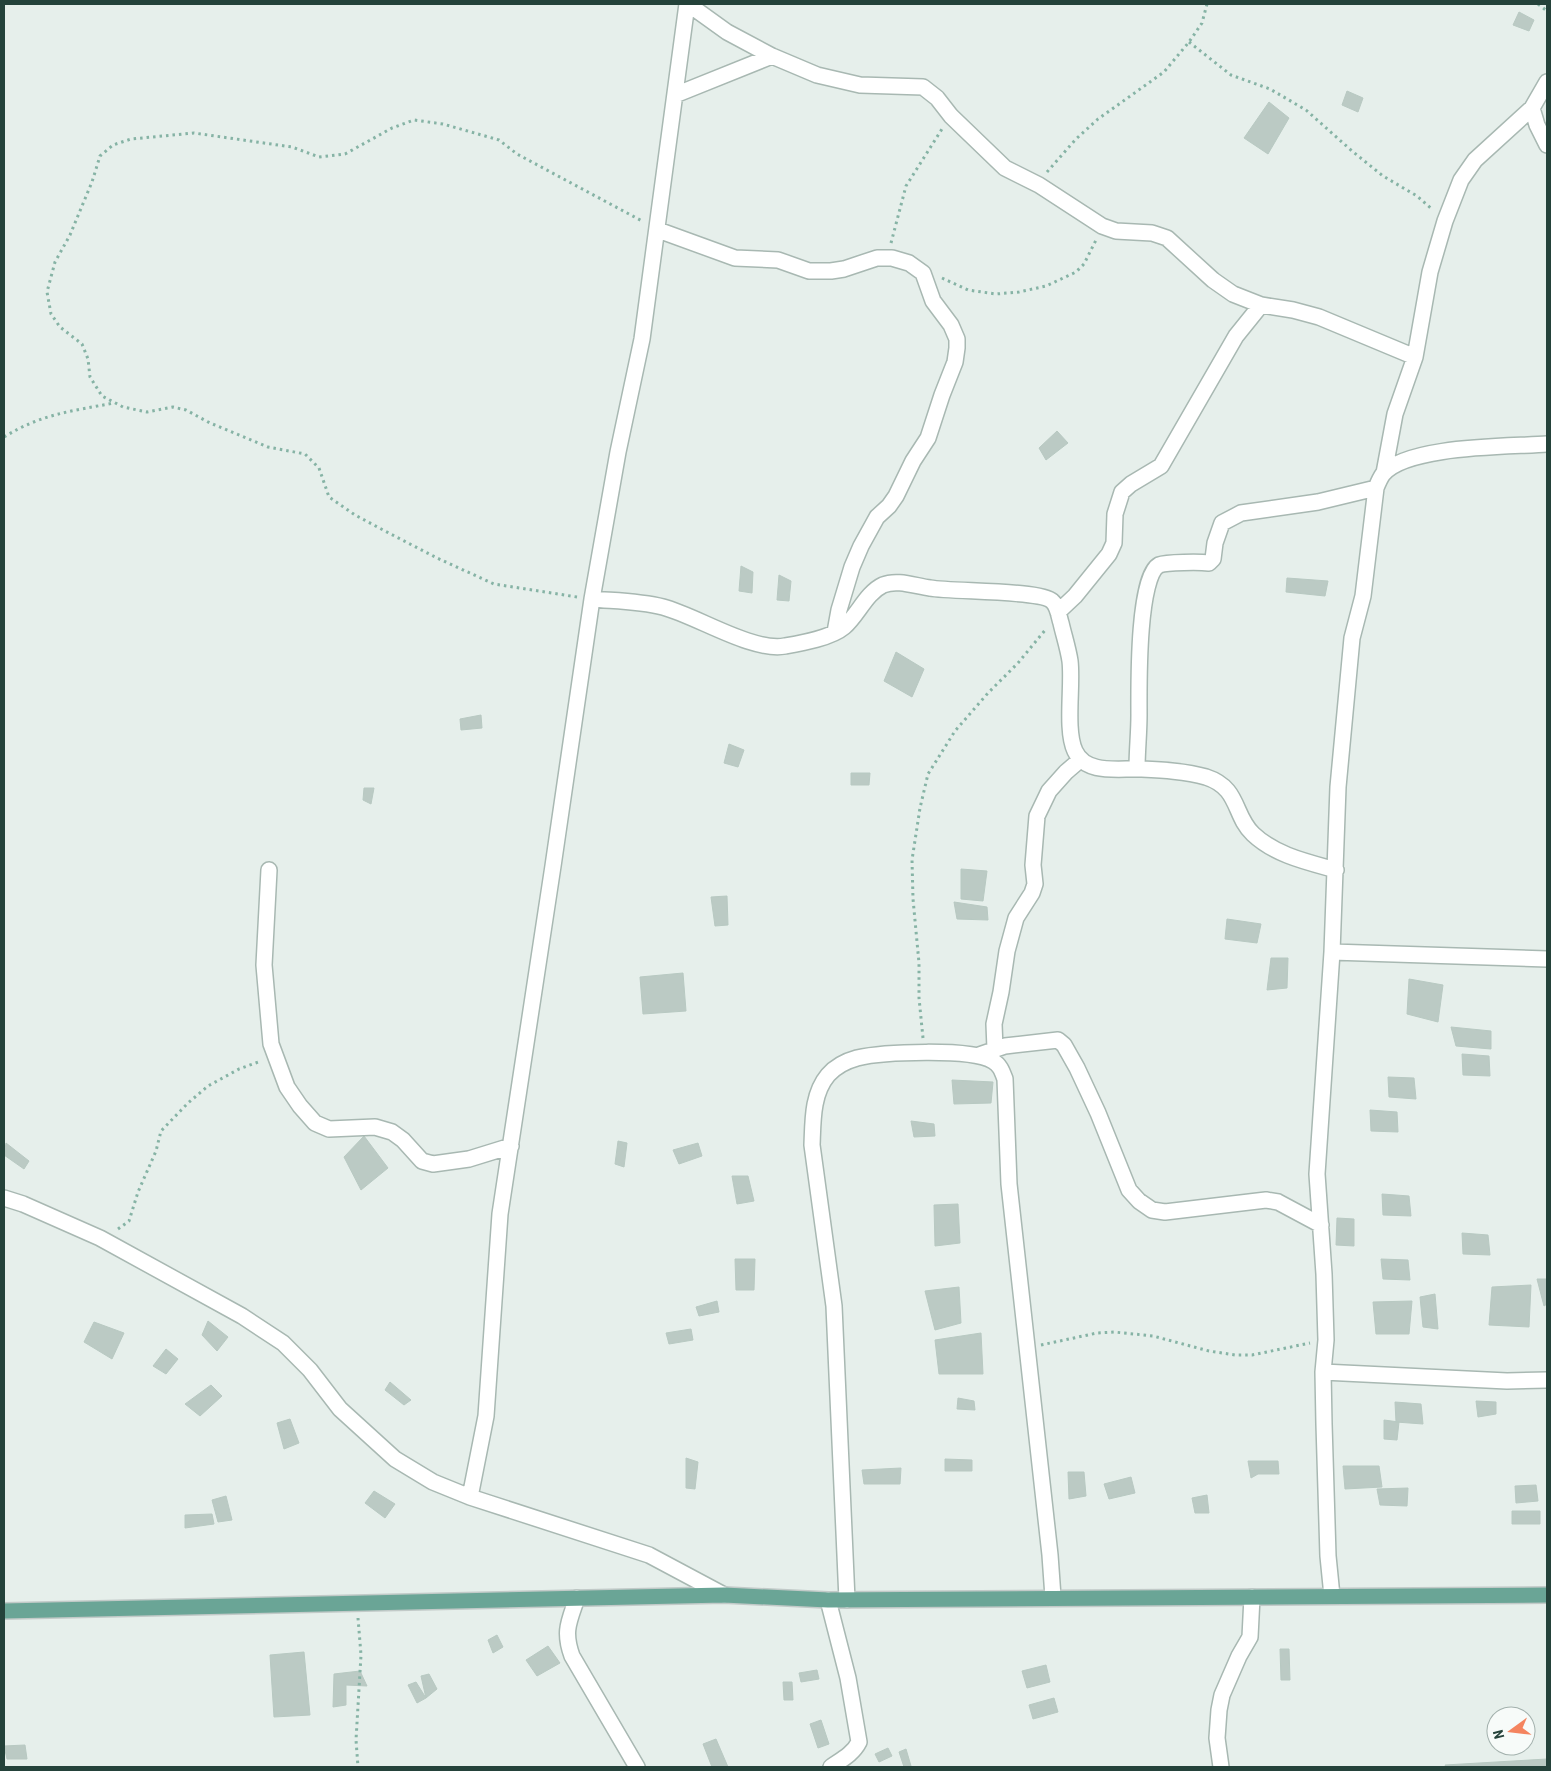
<svg xmlns="http://www.w3.org/2000/svg" width="1551" height="1771" viewBox="0 0 1551 1771" font-family="'Roboto Condensed',sans-serif">
<rect width="100%" height="100%" fill="#e6efeb"/>
<!-- building -->
<path fill="#bbcac4" stroke="#b8c9c2" d="M 1519,12 L 1534,20 L 1529,31 L 1513,25 Z
M 1347,91 L 1363,98 L 1358,112 L 1342,105 Z
M 1269,102 L 1289,118 L 1268,154 L 1244,138 Z
M 1057,431 L 1068,443 L 1046,460 L 1039,448 Z
M 741,566 L 753,572 L 752,593 L 739,591 Z
M 779,575 L 791,581 L 789,601 L 777,600 Z
M 1287,578 L 1328,581 L 1325,596 L 1286,592 Z
M 896,652 L 924,669 L 912,697 L 884,681 Z
M 481,715 L 482,728 L 461,730 L 460,719 Z
M 729,744 L 744,750 L 738,767 L 724,763 Z
M 851,773 L 870,773 L 869,785 L 851,785 Z
M 364,788 L 374,788 L 371,804 L 363,800 Z
M 961,869 L 987,871 L 983,901 L 961,899 Z
M 727,896 L 728,925 L 715,926 L 711,897 Z
M 954,902 L 987,907 L 988,920 L 957,919 Z
M 1227,919 L 1261,924 L 1257,943 L 1225,939 Z
M 1271,958 L 1288,958 L 1287,988 L 1267,990 Z
M 683,973 L 686,1011 L 643,1014 L 640,977 Z
M 1409,979 L 1443,985 L 1438,1022 L 1407,1014 Z
M 1451,1027 L 1491,1031 L 1491,1049 L 1456,1046 Z
M 1462,1054 L 1489,1056 L 1490,1076 L 1463,1075 Z
M 1388,1077 L 1414,1078 L 1416,1099 L 1389,1097 Z
M 952,1080 L 993,1082 L 991,1103 L 954,1104 Z
M 1370,1110 L 1397,1112 L 1398,1132 L 1371,1131 Z
M 911,1121 L 934,1124 L 935,1136 L 914,1137 Z
M 364,1136 L 388,1168 L 361,1190 L 344,1157 Z
M 618,1141 L 627,1143 L 624,1167 L 615,1164 Z
M 6,1143 L 29,1161 L 24,1169 L 4,1155 Z
M 698,1143 L 702,1156 L 679,1164 L 673,1150 Z
M 732,1176 L 748,1176 L 754,1201 L 737,1204 Z
M 1382,1194 L 1409,1196 L 1411,1216 L 1383,1215 Z
M 958,1204 L 960,1243 L 935,1246 L 934,1205 Z
M 1337,1218 L 1354,1219 L 1354,1246 L 1336,1245 Z
M 1462,1233 L 1488,1235 L 1490,1255 L 1463,1254 Z
M 735,1259 L 755,1259 L 754,1290 L 736,1290 Z
M 1381,1259 L 1408,1260 L 1410,1280 L 1383,1279 Z
M 1537,1279 L 1547,1279 L 1547,1304 L 1544,1306 Z
M 1531,1285 L 1529,1327 L 1489,1325 L 1492,1287 Z
M 959,1287 L 961,1323 L 935,1330 L 925,1291 Z
M 1435,1294 L 1438,1329 L 1423,1327 L 1420,1297 Z
M 717,1301 L 719,1312 L 699,1316 L 696,1307 Z
M 1412,1301 L 1409,1334 L 1376,1334 L 1373,1302 Z
M 208,1321 L 228,1337 L 217,1351 L 202,1335 Z
M 94,1322 L 124,1333 L 112,1359 L 84,1342 Z
M 691,1329 L 693,1340 L 669,1344 L 666,1333 Z
M 981,1333 L 983,1374 L 939,1374 L 935,1340 Z
M 166,1349 L 178,1359 L 166,1374 L 153,1366 Z
M 390,1382 L 411,1400 L 404,1405 L 385,1390 Z
M 211,1385 L 222,1396 L 200,1416 L 185,1404 Z
M 958,1398 L 974,1401 L 975,1410 L 957,1409 Z
M 1476,1401 L 1496,1402 L 1496,1414 L 1478,1417 Z
M 1395,1402 L 1421,1404 L 1423,1424 L 1396,1422 Z
M 290,1419 L 299,1443 L 284,1449 L 277,1423 Z
M 1384,1420 L 1399,1422 L 1397,1440 L 1384,1439 Z
M 686,1458 L 698,1462 L 695,1489 L 686,1488 Z
M 945,1459 L 972,1460 L 972,1471 L 945,1471 Z
M 1248,1461 L 1278,1461 L 1279,1474 L 1258,1474 L 1251,1478 Z
M 1343,1466 L 1379,1466 L 1382,1487 L 1345,1489 Z
M 901,1468 L 900,1484 L 864,1484 L 862,1470 Z
M 1068,1472 L 1084,1472 L 1086,1496 L 1069,1499 Z
M 1131,1477 L 1135,1493 L 1109,1499 L 1104,1484 Z
M 1536,1485 L 1538,1501 L 1516,1503 L 1515,1486 Z
M 1408,1488 L 1407,1506 L 1380,1505 L 1377,1489 Z
M 374,1491 L 395,1504 L 385,1518 L 365,1503 Z
M 1207,1495 L 1209,1513 L 1195,1513 L 1192,1498 Z
M 226,1496 L 232,1520 L 218,1522 L 212,1500 Z
M 1512,1511 L 1540,1511 L 1540,1524 L 1512,1524 Z
M 212,1514 L 214,1524 L 185,1528 L 185,1515 Z
M 497,1635 L 503,1647 L 493,1653 L 488,1640 Z
M 548,1646 L 560,1663 L 537,1676 L 526,1660 Z
M 1280,1649 L 1289,1649 L 1290,1680 L 1281,1680 Z
M 304,1652 L 310,1715 L 274,1717 L 270,1655 Z
M 1046,1665 L 1050,1682 L 1027,1688 L 1022,1671 Z
M 817,1670 L 819,1679 L 801,1682 L 799,1673 Z
M 360,1671 L 367,1686 L 346,1685 L 346,1705 L 333,1707 L 334,1674 Z
M 429,1674 L 437,1689 L 426,1698 L 421,1676 Z
M 416,1682 L 426,1698 L 417,1703 L 408,1685 Z
M 783,1682 L 792,1682 L 793,1700 L 784,1700 Z
M 1054,1698 L 1058,1712 L 1033,1719 L 1029,1705 Z
M 821,1720 L 829,1744 L 818,1748 L 810,1724 Z
M 716,1739 L 728,1767 L 712,1767 L 703,1744 Z
M 25,1745 L 27,1759 L 7,1759 L 4,1746 Z
M 888,1748 L 892,1756 L 879,1762 L 875,1754 Z
M 906,1749 L 911,1766 L 904,1767 L 899,1752 Z
M 1547,1759 L 1547,1767 L 1446,1767 L 1445,1765 Z"/>
<g fill="none" stroke-linecap="round" stroke-linejoin="round">
<defs>
<path id="minor" d="M 688,4 L 727,32 L 772,56 L 817,75 L 860,85 L 923,87 L 937,98 L 951,116 L 1005,168 L 1039,185 L 1102,226 L 1116,231 L 1152,233 L 1167,238 L 1213,280 L 1233,294 L 1261,305 L 1293,310 L 1319,317 L 1415,357
M 1547,82 L 1532,108 L 1537,125 L 1547,145
M 675,95 L 772,56
M 658,230 L 735,258 L 778,260 L 809,271 L 831,271 L 844,269 L 877,258 L 892,258 L 909,263 L 923,273 L 933,301 L 951,325 L 957,339 L 957,348 L 955,362 L 942,395 L 928,438 L 913,461 L 896,496 L 889,506 L 877,517 L 861,546 L 852,567 L 839,610 L 835,632
M 1384,473 L 1395,414 L 1415,357 L 1430,272 L 1445,221 L 1461,180 L 1475,160 L 1532,108
M 592,599 C 616,601 640,601 663,607 C 697,616 752,652 785,646 C 802,643 831,638 844,627 C 858,615 866,593 883,585 C 897,579 915,586 930,588 C 952,592 1040,590 1052,601 C 1058,606 1059,617 1061,623 C 1064,636 1068,648 1070,661 C 1073,685 1065,730 1075,751 C 1086,775 1119,768 1140,769 C 1161,770 1185,771 1206,777 C 1240,788 1233,815 1253,834 C 1275,855 1307,862 1336,870
M 1058,612 L 1075,596 L 1109,554 L 1114,543 L 1115,514 L 1122,492 L 1131,484 L 1161,466 L 1236,336 L 1261,305
M 1137,769 C 1137,751 1139,733 1139,715 C 1139,690 1137,577 1159,565 C 1167,562 1200,562 1209,563 L 1213,559 L 1215,543 L 1222,523 L 1241,513 L 1318,502 L 1376,488
M 269,870 L 264,965 L 271,1044 L 287,1087 L 300,1106 L 315,1123 L 329,1129 L 375,1127 L 392,1132 L 403,1140 L 422,1161 L 433,1164 L 469,1159 L 511,1146
M 1332,952 L 1547,959
M 995,1049 L 994,1024 L 1001,992 L 1007,951 L 1016,918 L 1032,893 L 1035,884 L 1033,865 L 1037,816 L 1049,791 L 1066,772 L 1080,760
M 979,1055 L 1005,1046 L 1058,1040 L 1064,1045 L 1077,1068 L 1098,1113 L 1129,1190 L 1139,1201 L 1152,1210 L 1165,1212 L 1266,1200 L 1278,1202 L 1321,1225
M 4,1198 L 23,1204 L 100,1238 L 242,1316 L 283,1343 L 310,1370 L 340,1409 L 395,1459 L 433,1482 L 470,1497 L 649,1555 L 724,1595
M 1323,1372 L 1507,1381 L 1547,1380
M 470,1497 L 486,1416 L 500,1214 L 553,866 L 592,599 L 618,452 L 642,339 L 687,4
M 1332,1596 L 1328,1556 L 1324,1424 L 1323,1372 L 1326,1340 L 1324,1274 L 1317,1174 L 1332,952 L 1338,787 L 1352,638 L 1363,596 L 1376,488 C 1378,483 1380,478 1383,474 C 1408,445 1509,447 1547,444
M 577,1598 C 569,1622 563,1631 572,1656 L 637,1767
M 828,1600 L 848,1678 L 859,1742 C 853,1754 841,1760 831,1767
M 847,1600 L 834,1306 L 812,1145 C 813,1121 812,1094 828,1075 C 835,1067 846,1061 857,1058 C 882,1052 971,1048 993,1061 C 1000,1065 1002,1071 1005,1079 L 1009,1184 L 1050,1555 L 1053,1597
M 1221,1767 L 1217,1738 L 1219,1710 L 1222,1695 L 1239,1656 L 1250,1637 L 1252,1597"/>
<path id="major" d="M 4,1611 L 724,1595 L 828,1600 L 1547,1595"/>
</defs>
<!-- minor casing -->
<use href="#minor" stroke="#a8b8b2" stroke-width="18"/>
<!-- major casing -->
<use href="#major" stroke="#c2cac8" stroke-width="18"/>
<!-- path -->
<path stroke="#86b3a5" stroke-width="3" stroke-dasharray="2.5 4" stroke-linecap="butt" d="M 1538,4 L 1547,11
M 1189,42 L 1231,75 L 1270,89 L 1306,110 L 1352,151 L 1383,176 L 1417,196 L 1433,210
M 1047,172 L 1076,139 L 1098,119 L 1164,72 L 1189,42 L 1202,23 L 1207,4
M 891,243 L 906,186 L 942,129
M 942,278 L 968,290 L 996,294 L 1019,292 L 1046,286 L 1076,272 L 1084,264 L 1096,240
M 4,437 C 41,414 72,411 114,403
M 577,597 L 494,584 L 437,558 L 385,531 L 355,515 L 329,497 L 319,468 L 305,454 L 268,447 L 210,423 L 186,410 L 173,407 L 147,412 L 123,407 L 102,396 L 90,377 L 88,359 L 82,344 L 60,327 L 51,314 L 47,292 L 55,262 L 70,235 L 92,182 L 100,156 L 113,145 L 131,139 L 194,133 L 292,147 L 319,157 L 345,154 L 392,128 L 414,120 L 443,124 L 499,140 L 517,154 L 642,221
M 923,1038 L 919,998 L 919,963 L 913,899 L 912,860 L 920,808 L 928,774 L 955,731 L 988,693 L 1018,663 L 1046,629
M 118,1229 L 129,1221 L 138,1192 L 156,1151 L 161,1131 L 188,1103 L 208,1086 L 239,1069 L 261,1061
M 1041,1345 L 1097,1333 L 1114,1332 L 1153,1336 L 1209,1351 L 1235,1355 L 1252,1355 L 1310,1343
M 358,1618 L 361,1655 L 356,1740 L 358,1767"/>
<!-- minor -->
<use href="#minor" stroke="#fff" stroke-width="15"/>
<!-- major -->
<use href="#major" stroke="#6aa596" stroke-width="15"/>
</g>
<!-- border -->
<rect width="1551" height="1771" fill="none" stroke="#24423a" stroke-width="10"/>
<!-- north arrow -->
<g transform="translate(1511 1731) rotate(255)"><circle r="24" fill="#f7fbf9" stroke="#a3b1ad"/>
<path d="M0-4L9 19L0 12L-9 19Z" fill="#f4845f"/>
<text y="-8" font-size="14" font-weight="bold" text-anchor="middle" fill="#24423a">N</text>
</g>
</svg>
